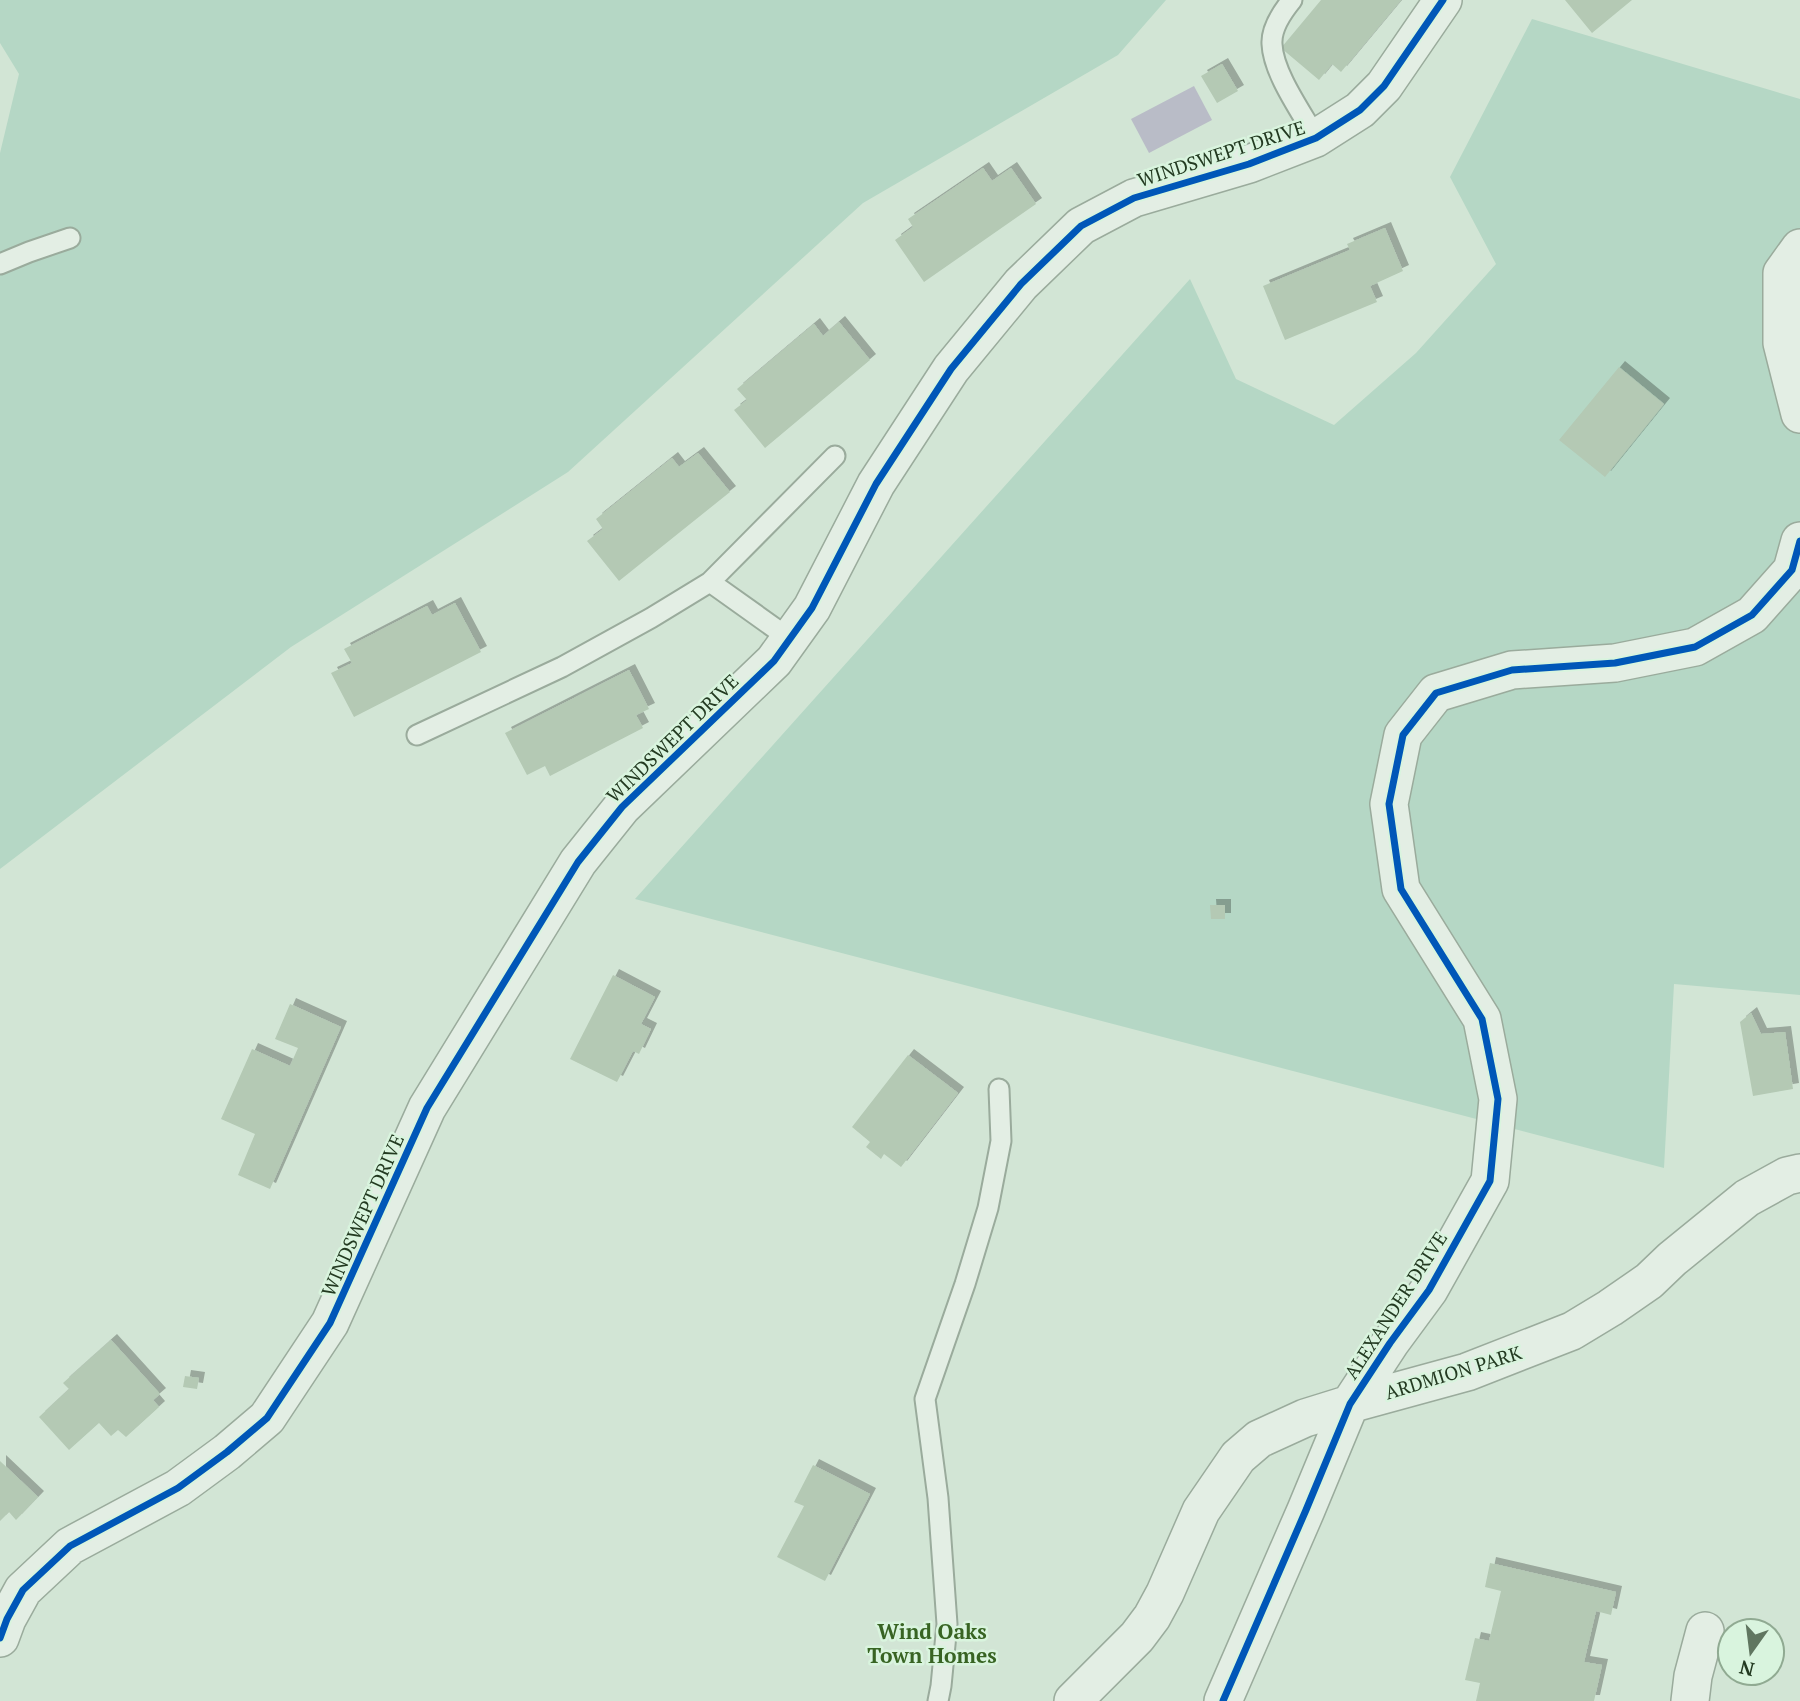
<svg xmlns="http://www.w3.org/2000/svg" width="1800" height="1701" viewBox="0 0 1800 1701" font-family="'PT Serif',serif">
<defs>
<filter id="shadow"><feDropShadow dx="6" dy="-6" stdDeviation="0" flood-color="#0004"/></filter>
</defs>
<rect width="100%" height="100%" fill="#d2e5d5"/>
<!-- green -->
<path fill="#b5d7c5" d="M 0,0 L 1166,0 L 1118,55 L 863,203 L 568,472 L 291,647 L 0,869 L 0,153 L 19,74 L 0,43 Z
M 1532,19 L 1800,99 L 1800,995 L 1674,984 L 1664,1168 L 635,899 L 1190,279 L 1236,379 L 1334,425 L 1416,353 L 1496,264 L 1450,177 Z"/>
<!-- water -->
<path fill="#b9bcc7" d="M 1194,86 L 1212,120 L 1149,153 L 1131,119 Z"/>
<!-- building -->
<path fill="#b4c9b4" filter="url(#shadow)" d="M 1321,0 L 1401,0 L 1341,72 L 1332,64 L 1319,80 L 1281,48 Z
M 1565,0 L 1632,0 L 1592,33 Z
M 1222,64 L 1238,91 L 1217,103 L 1201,76 Z
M 983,168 L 992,181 L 1011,168 L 1036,204 L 924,282 L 895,240 L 913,227 L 908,219 Z
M 1385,228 L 1403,271 L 1370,286 L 1377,302 L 1285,340 L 1263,286 L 1350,250 L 1347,244 Z
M 839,322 L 870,360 L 765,448 L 734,410 L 747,400 L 737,389 L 814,324 L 823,336 Z
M 1619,367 L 1664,404 L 1605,477 L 1559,440 Z
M 698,453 L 730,492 L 619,581 L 587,541 L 603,529 L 596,519 L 672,458 L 679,467 Z
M 455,603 L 481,652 L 354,717 L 331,673 L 352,663 L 344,649 L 427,606 L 432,615 Z
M 629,670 L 649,709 L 636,715 L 643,728 L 550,776 L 545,766 L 527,775 L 505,733 Z
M 1210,905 L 1225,905 L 1225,919 L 1211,919 Z
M 613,975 L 655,997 L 641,1024 L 651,1029 L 639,1054 L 633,1051 L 617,1082 L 570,1059 Z
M 290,1004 L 341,1027 L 270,1189 L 238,1175 L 255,1134 L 221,1119 L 252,1049 L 290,1066 L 298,1048 L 275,1039 Z
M 1751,1013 L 1761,1034 L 1785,1032 L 1793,1089 L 1753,1096 L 1740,1022 Z
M 908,1055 L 958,1093 L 901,1167 L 884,1154 L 881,1159 L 866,1147 L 870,1142 L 852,1127 Z
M 111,1340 L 160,1394 L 153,1400 L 159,1407 L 126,1437 L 118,1430 L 111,1436 L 99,1423 L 69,1450 L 39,1417 L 69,1389 L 63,1383 Z
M 185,1376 L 199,1378 L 197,1389 L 183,1387 Z
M 0,1461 L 38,1497 L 16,1520 L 9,1512 L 0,1521 Z
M 813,1465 L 870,1494 L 825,1581 L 777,1557 L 804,1506 L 794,1502 Z
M 1490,1563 L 1616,1592 L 1611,1615 L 1596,1611 L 1584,1662 L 1602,1665 L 1594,1701 L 1476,1701 L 1480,1683 L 1465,1680 L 1475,1638 L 1489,1641 L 1501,1591 L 1485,1587 Z"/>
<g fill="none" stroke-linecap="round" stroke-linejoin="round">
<defs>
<path id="lane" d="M 1292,0 C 1283,11 1271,29 1272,44 C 1273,73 1302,113 1316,138
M 0,264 L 29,252 L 70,238
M 710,582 L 790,639
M 417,735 L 562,667 L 651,618 L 710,582 L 835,456
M 938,1701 L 941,1686 L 947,1624 L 938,1498 L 925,1399 L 965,1284 L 988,1208 L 1001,1141 L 999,1089"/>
<path id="street" d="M 1800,248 L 1782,273 L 1782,343 L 1800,414
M 0,1638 L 7,1619 L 23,1590 L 70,1546 L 178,1488 L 227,1452 L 267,1418 L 330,1323 L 427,1108 L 578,862 L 622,807 L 774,661 L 812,608 L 876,484 L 951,369 L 1021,284 L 1081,226 L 1134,198 L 1249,164 L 1316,138 L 1360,110 L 1384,86 L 1443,0
M 1073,1701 L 1137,1637 L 1152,1617 L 1165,1593 L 1201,1511 L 1238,1457 L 1259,1439 L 1305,1418 L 1350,1404 L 1467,1372 L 1572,1331 L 1610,1308 L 1649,1281 L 1672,1259 L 1747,1198 L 1787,1176 L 1800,1173
M 1223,1701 L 1306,1510 L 1350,1404 L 1390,1343 L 1429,1290 L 1490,1181 L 1498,1099 L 1482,1019 L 1401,889 L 1389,804 L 1403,735 L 1436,693 L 1512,670 L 1615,663 L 1695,647 L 1752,615 L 1792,570 L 1800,541
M 1690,1701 L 1693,1676 L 1705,1631"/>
</defs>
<!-- lane casing -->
<use href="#lane" stroke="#9aab9c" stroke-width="23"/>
<!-- street casing -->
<use href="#street" stroke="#9aab9c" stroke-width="40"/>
<!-- lane -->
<use href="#lane" stroke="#e3eee4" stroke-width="19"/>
<!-- street -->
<use href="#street" stroke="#e3eee4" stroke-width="37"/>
<defs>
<path id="cycleway" d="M 0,1638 L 7,1619 L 23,1590 L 70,1546 L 178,1488 L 227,1452 L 267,1418 L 330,1323 L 427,1108 L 578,862 L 622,807 L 774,661 L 812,608 L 876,484 L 951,369 L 1021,284 L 1081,226 L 1134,198 L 1249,164 L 1316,138 L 1360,110 L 1384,86 L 1443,0
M 1223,1701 L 1306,1510 L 1350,1404 L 1390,1343 L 1429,1290 L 1490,1181 L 1498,1099 L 1482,1019 L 1401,889 L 1389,804 L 1403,735 L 1436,693 L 1512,670 L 1615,663 L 1695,647 L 1752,615 L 1792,570 L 1800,541"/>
</defs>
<!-- cycleway casing -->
<use href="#cycleway" stroke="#d9f4de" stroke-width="11"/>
<!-- cycleway -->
<use href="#cycleway" stroke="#0057b8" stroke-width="7"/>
</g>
<g text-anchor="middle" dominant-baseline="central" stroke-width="5" stroke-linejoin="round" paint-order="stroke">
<!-- street labels -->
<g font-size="19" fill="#233a21" stroke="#d9f4de">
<text transform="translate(1221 153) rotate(-18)">WINDSWEPT DRIVE</text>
<text transform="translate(672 738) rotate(-44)">WINDSWEPT DRIVE</text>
<text transform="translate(362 1215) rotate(-66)">WINDSWEPT DRIVE</text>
<text transform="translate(1395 1305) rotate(-57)">ALEXANDER DRIVE</text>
<text transform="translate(1453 1372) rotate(-17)">ARDMION PARK</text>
</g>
<!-- neighbourhood labels -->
<g font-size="21" font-weight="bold" fill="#386423" stroke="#d9f4de">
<text x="932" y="1631">Wind Oaks<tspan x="932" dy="24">Town Homes</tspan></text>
</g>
</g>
<!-- north arrow -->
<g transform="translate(1751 1652) rotate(194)"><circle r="33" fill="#d9f4de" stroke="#90aa92" stroke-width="2"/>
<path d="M0-5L12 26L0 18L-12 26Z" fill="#607660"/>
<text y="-10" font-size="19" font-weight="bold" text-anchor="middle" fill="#233a21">N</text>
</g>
</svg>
